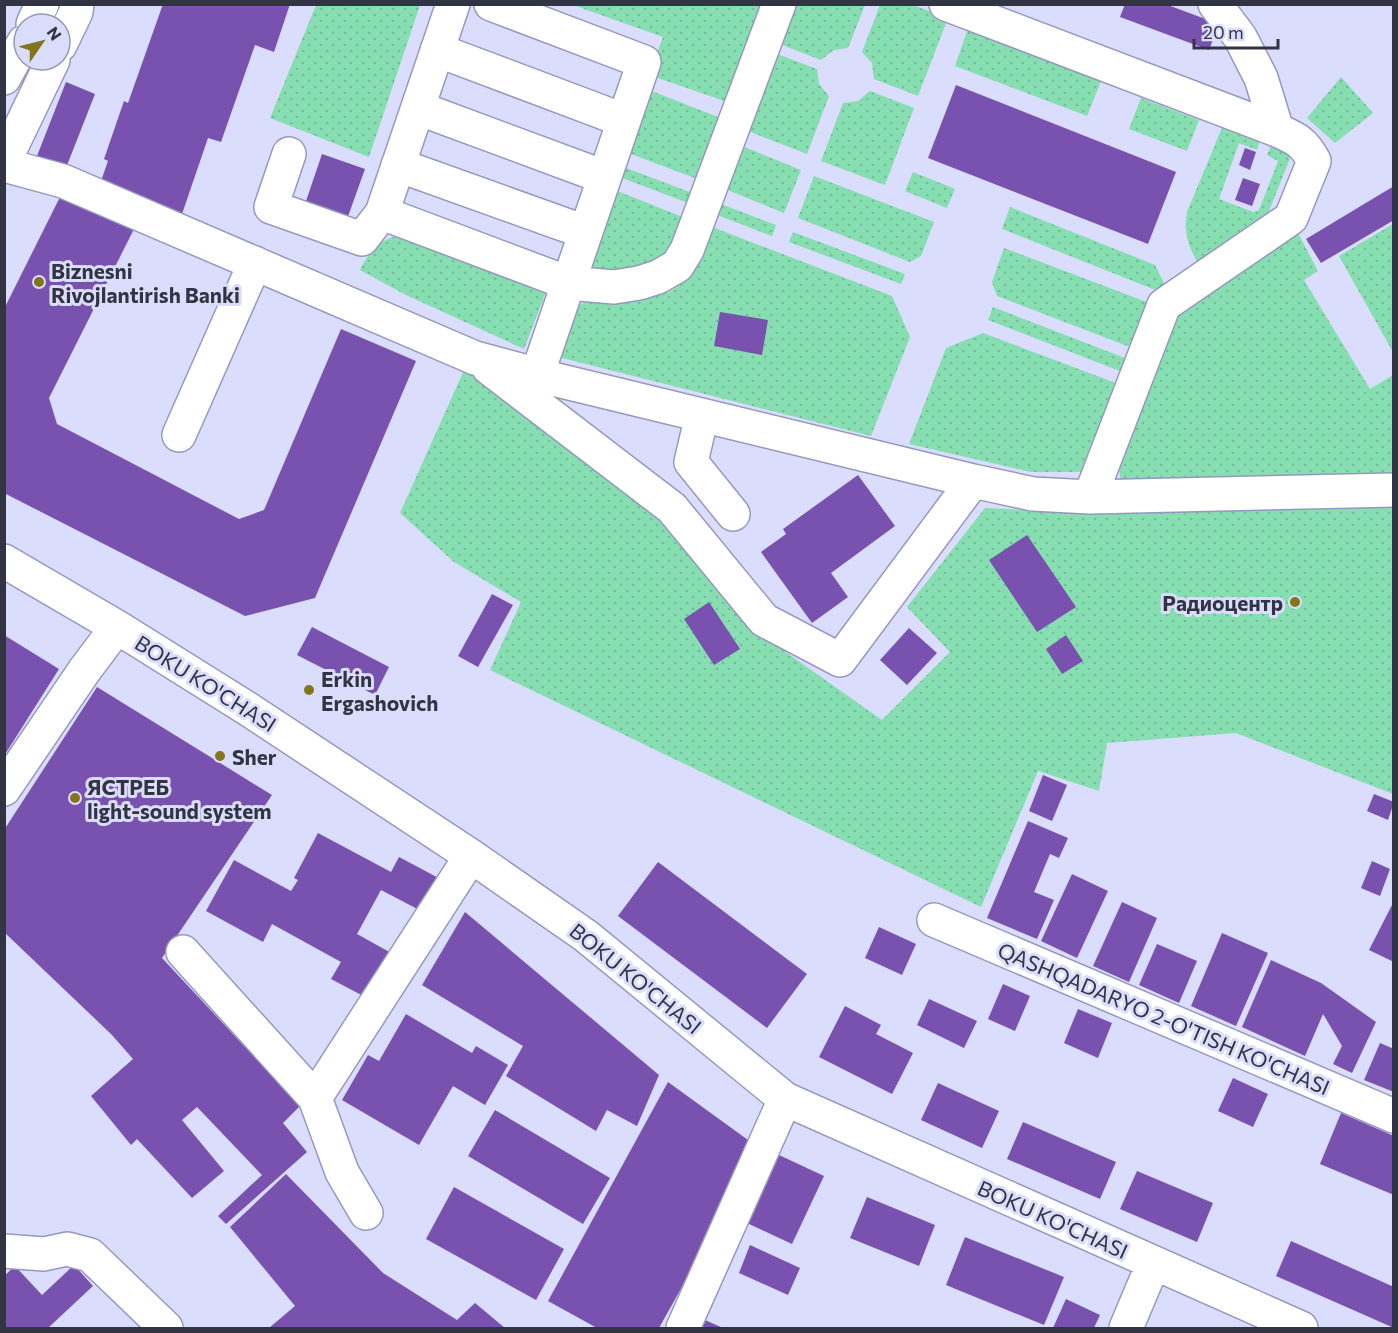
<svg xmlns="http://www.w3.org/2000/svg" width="1398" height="1333" viewBox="0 0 1398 1333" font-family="Commissioner,sans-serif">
<defs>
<pattern id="grass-dots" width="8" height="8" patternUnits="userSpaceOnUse" patternTransform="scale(1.5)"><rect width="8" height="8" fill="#86deb1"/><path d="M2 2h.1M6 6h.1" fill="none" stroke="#74bf99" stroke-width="1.8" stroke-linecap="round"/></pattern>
</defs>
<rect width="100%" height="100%" fill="#daddfc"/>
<!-- grass -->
<path fill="url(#grass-dots)" d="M 316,5 L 420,5 L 369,157 L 270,118 Z
M 573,5 L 767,5 L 730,103 L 649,75 L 663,37 Z
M 792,5 L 865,5 L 848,48 L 834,50 L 821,60 L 777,43 Z
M 880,5 L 913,5 L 948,18 L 918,96 L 874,79 L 872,63 L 862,52 Z
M 967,31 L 1101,81 L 1087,116 L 955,66 Z
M 772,52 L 817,69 L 819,84 L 829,96 L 807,154 L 743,129 Z
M 1341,77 L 1373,113 L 1335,143 L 1307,118 Z
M 644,88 L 723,119 L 700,180 L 623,151 Z
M 870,91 L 914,108 L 885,185 L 821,161 L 843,103 L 858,101 Z
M 1141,98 L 1199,120 L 1187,151 L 1129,129 Z
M 1224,123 L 1261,138 L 1257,150 L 1239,143 L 1219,199 L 1253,212 L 1259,210 L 1278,161 L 1267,155 L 1272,143 L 1293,151 L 1263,226 L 1200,266 C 1189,249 1183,233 1187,212 Z
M 737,144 L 801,170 L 784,213 L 730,191 L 722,181 Z
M 618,165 L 695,194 L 691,204 L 614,175 Z
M 913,172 L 955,189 L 947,208 L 905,191 Z
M 814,176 L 934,222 L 921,256 L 910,262 L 798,218 Z
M 610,188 L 685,218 L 673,251 L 642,271 L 581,271 Z
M 716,202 L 776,225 L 772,236 L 712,213 Z
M 1010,207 L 1155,265 L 1166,287 L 1163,293 L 1002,229 Z
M 1393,224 L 1393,352 L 1339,256 Z
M 707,225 L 892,296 L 910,337 L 871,436 L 562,358 L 559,353 L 573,308 L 586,302 L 630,301 L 669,292 L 679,286 L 686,279 Z
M 793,232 L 905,274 L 901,284 L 789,242 Z
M 1298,233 L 1318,271 L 1304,280 L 1370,389 L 1393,375 L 1393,473 L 1120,479 L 1119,453 L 1172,315 Z
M 401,234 L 549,284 L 524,349 L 406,295 L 360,270 C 369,251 380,240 401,234 Z
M 1004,248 L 1152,304 L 1135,349 L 997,296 L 992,282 Z
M 993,307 L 1130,360 L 1125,373 L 988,320 Z
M 983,333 L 1121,385 L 1084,472 L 1031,472 L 909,444 L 946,348 Z
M 465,368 L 648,508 L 763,636 L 882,720 L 950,652 L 907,607 L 985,508 L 1052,511 L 1393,505 L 1393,794 L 1236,733 L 1107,743 L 1099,791 L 1038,771 L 981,907 L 490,670 L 521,602 L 454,562 L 400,513 Z"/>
<!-- building -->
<path fill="#7951af" d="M 163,4 L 290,4 L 274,52 L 255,45 L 221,142 L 208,138 L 182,214 L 100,184 L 108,161 L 104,159 L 124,101 L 128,103 Z
M 1125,4 L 1165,4 L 1219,24 L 1209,50 L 1120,17 Z
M 66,82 L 95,94 L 64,173 L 35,161 Z
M 956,85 L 1176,172 L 1148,244 L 928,158 Z
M 1245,148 L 1256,152 L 1250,170 L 1239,165 Z
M 322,154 L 365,169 L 346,222 L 304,207 Z
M 1243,178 L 1260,184 L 1252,206 L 1235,200 Z
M 1394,186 L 1394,220 L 1321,263 L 1306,239 Z
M 62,193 L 134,229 L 49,398 L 57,424 L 239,519 L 264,510 L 341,329 L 416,361 L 315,598 L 245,616 L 4,493 L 4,309 Z
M 720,312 L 768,320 L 762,355 L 714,346 Z
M 858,475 L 895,526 L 831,573 L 848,597 L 812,623 L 761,552 L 786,534 L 783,529 Z
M 1027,535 L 1076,607 L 1037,632 L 989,560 Z
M 492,594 L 513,605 L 478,667 L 458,656 Z
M 709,602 L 740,649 L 714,665 L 684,619 Z
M 312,627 L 389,667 L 375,695 L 297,655 Z
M 909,628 L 937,653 L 907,685 L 880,660 Z
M 4,635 L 59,669 L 4,756 Z
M 1066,635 L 1083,661 L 1062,674 L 1046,649 Z
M 97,687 L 272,795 L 162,958 L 300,1106 L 283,1123 L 307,1152 L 226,1224 L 218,1216 L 262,1175 L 197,1107 L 182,1120 L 224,1171 L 192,1198 L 137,1139 L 131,1145 L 91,1096 L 133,1059 L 112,1035 L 4,932 L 4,830 Z
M 1043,775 L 1067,785 L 1052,821 L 1029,811 Z
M 1374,794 L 1394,802 L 1388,820 L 1367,811 Z
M 1028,821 L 1068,838 L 1059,858 L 1050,854 L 1034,892 L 1054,900 L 1037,939 L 987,918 Z
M 318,833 L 391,872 L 399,857 L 446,882 L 429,915 L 381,890 L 357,934 L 393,954 L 369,999 L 331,979 L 341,962 L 272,924 L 263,942 L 206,911 L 234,860 L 291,891 L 298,880 L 294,878 Z
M 1372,861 L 1390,869 L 1380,896 L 1361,888 Z
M 658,862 L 807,974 L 767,1028 L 618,916 Z
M 1072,874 L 1108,891 L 1077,958 L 1041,941 Z
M 1394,901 L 1394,962 L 1369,950 Z
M 1122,902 L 1157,918 L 1129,982 L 1093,966 Z
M 465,912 L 659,1075 L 637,1126 L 607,1110 L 596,1131 L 506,1076 L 523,1046 L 422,985 Z
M 879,927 L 916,944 L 902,975 L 865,958 Z
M 1222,933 L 1268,953 L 1236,1026 L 1191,1006 Z
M 1157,944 L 1197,961 L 1179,1003 L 1139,985 Z
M 1271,960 L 1321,983 L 1376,1022 L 1352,1073 L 1333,1064 L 1342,1046 L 1323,1014 L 1305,1056 L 1242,1027 Z
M 1003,984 L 1030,996 L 1015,1031 L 988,1019 Z
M 929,999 L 977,1021 L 964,1048 L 917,1025 Z
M 845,1006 L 881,1025 L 876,1034 L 913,1053 L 892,1094 L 819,1057 Z
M 1078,1009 L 1112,1023 L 1098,1058 L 1064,1043 Z
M 406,1014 L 472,1053 L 476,1046 L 508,1065 L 485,1105 L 453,1086 L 419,1145 L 342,1100 L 368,1055 L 379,1061 Z
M 1380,1043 L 1394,1049 L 1394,1092 L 1364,1080 Z
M 1233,1078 L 1268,1094 L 1253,1127 L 1218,1111 Z
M 668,1082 L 748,1140 L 711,1235 L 659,1328 L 597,1328 L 548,1301 Z
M 938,1083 L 999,1111 L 982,1148 L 921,1120 Z
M 495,1110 L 610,1178 L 583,1224 L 468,1156 Z
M 1341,1113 L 1394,1136 L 1394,1195 L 1320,1164 Z
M 1023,1122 L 1116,1162 L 1100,1199 L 1007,1159 Z
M 779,1155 L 824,1176 L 792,1244 L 747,1223 Z
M 1137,1171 L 1213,1203 L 1197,1242 L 1120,1209 Z
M 286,1174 L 383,1273 L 457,1320 L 475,1303 L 505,1328 L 269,1328 L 295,1306 L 230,1227 Z
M 454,1187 L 564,1249 L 536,1300 L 426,1239 Z
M 867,1197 L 935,1225 L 919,1266 L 850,1238 Z
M 965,1237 L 1064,1277 L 1044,1325 L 946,1285 Z
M 1291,1241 L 1394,1287 L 1394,1328 L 1276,1276 Z
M 750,1245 L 800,1268 L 788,1295 L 739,1273 Z
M 74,1265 L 93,1286 L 48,1328 L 4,1328 L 4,1276 L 15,1266 L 42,1295 Z
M 1066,1299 L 1100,1315 L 1094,1328 L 1053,1328 Z
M 705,1320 L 723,1328 L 701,1328 Z"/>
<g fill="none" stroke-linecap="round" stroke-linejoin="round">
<defs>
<path id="minor" d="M 453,4 L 382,213 L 568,283 L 614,287 L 639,283 L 658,277 L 677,266 L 687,250 L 779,4
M 491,4 L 644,62 L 537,375
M 946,4 L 1277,130 C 1297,139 1304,142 1314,161 L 1291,218 L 1164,305 L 1090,497
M 1215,4 L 1240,37 L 1261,78 L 1277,130
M 33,24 L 42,4
M 60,45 L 76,12 L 77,4
M 437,50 L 623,120
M 4,78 L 24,42
M 418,108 L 604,177
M 289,154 L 271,207 L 362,239 L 382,213
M 4,162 L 53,60
M 4,165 L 63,181 L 475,358 L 557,380 L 973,481 L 1033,494 L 1090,497 L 1394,490
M 398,165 L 585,232
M 489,368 L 672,508 L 764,620 L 840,660 L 973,481
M 702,415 L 691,462 L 733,514
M 179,435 L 255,263
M 4,561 L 117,627 L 248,709 L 471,856 L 586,936 L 785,1099 L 1301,1328
M 4,789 L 84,671 L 117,627
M 934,920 L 1394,1116
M 183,952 L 315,1098 L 342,1172 L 366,1213
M 315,1098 L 471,856
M 4,1251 L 44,1254 L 67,1249 L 90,1255 L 166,1328
M 683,1328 L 785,1099
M 1126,1328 L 1153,1264"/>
</defs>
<!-- minor casing -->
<use href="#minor" stroke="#9699be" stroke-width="36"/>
<!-- minor -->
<use href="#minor" stroke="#fff" stroke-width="33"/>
</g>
<!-- markers -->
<g fill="#83761a" stroke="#daddfc" stroke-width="2">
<circle cx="39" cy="282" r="6"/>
<circle cx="1295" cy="602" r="6"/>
<circle cx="309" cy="690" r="6"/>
<circle cx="220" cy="756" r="6"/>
<circle cx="75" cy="798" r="6"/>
</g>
<g text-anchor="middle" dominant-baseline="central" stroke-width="6" stroke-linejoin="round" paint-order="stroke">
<!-- poi labels -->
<g font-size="21" font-weight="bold" fill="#333443" stroke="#daddfc" text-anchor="start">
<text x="51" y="270">Biznesni<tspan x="51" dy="24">Rivojlantirish Banki</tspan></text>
<text x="1283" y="602" text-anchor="end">Радиоцентр</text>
<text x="321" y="678">Erkin<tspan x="321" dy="24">Ergashovich</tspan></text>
<text x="232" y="756">Sher</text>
<text x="87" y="786">ЯСТРЕБ<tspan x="87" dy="24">light-sound system</tspan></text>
</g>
<!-- street labels -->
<g font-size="21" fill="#333443" stroke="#daddfc">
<text transform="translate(206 683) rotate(32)">BOKU KO'CHASI</text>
<text transform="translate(636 978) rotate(39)">BOKU KO'CHASI</text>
<text transform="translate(1164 1018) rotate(23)">QASHQADARYO 2-O'TISH KO'CHASI</text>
<text transform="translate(1053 1219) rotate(24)">BOKU KO'CHASI</text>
</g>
</g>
<!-- border -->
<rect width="1398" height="1333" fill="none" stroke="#333443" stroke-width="12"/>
<!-- north arrow -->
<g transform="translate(42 42) rotate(55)"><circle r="28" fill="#daddfc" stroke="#9799b2" stroke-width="1.5"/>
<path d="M0-4.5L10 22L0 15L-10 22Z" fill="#83761a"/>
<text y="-9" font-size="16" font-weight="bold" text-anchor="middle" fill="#333443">N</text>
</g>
<!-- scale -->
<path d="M1194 39v9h84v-9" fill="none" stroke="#333443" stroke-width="3"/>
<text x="1203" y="39" font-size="18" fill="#333443" stroke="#daddfc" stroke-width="4.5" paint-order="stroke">20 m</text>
</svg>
